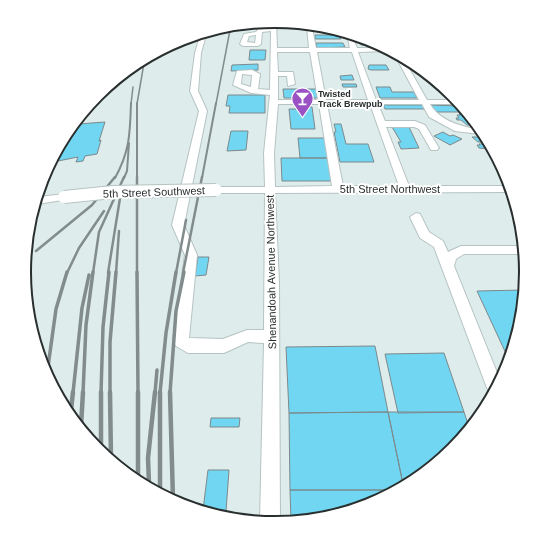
<svg xmlns="http://www.w3.org/2000/svg" width="551" height="545" viewBox="0 0 551 545" font-family="Helvetica,sans-serif">
<rect width="100%" height="100%" fill="#deecec"/>
<!-- building -->
<path fill="#71d6f2" stroke="#7d898c" d="M 315,35 L 339,35 L 341,39 L 315,39 Z
M 359,39 L 372,40 L 379,45 L 361,45 Z
M 316,43 L 343,43 L 345,47 L 317,48 Z
M 250,50 L 266,50 L 265,60 L 249,60 Z
M 258,64 L 258,70 L 231,71 L 232,65 Z
M 369,65 L 386,65 L 389,70 L 371,70 L 368,69 Z
M 352,75 L 354,80 L 341,80 L 340,76 Z
M 342,84 L 356,84 L 357,87 L 343,87 Z
M 376,87 L 390,87 L 392,92 L 414,92 L 417,98 L 380,98 Z
M 283,89 L 318,89 L 320,98 L 284,98 Z
M 228,95 L 265,95 L 265,113 L 229,113 L 230,106 L 226,106 Z
M 383,105 L 422,105 L 425,109 L 385,109 Z
M 428,105 L 461,106 L 465,112 L 431,112 Z
M 300,107 L 312,107 L 315,129 L 291,129 L 289,109 L 301,109 Z
M 459,114 L 466,114 L 473,125 L 467,125 L 461,120 L 457,120 L 456,118 L 459,118 L 457,115 L 460,115 Z
M 105,122 L 99,141 L 101,140 L 97,154 L 85,156 L 83,161 L 76,162 L 78,157 L 58,161 L 60,156 L 56,157 L 78,124 Z
M 334,124 L 341,124 L 346,144 L 368,144 L 374,162 L 340,162 L 334,132 L 336,132 Z
M 392,127 L 409,127 L 419,148 L 401,149 L 398,142 L 401,142 Z
M 231,131 L 248,131 L 246,150 L 227,151 Z
M 443,132 L 450,136 L 453,135 L 462,139 L 450,145 L 434,136 Z
M 472,137 L 482,137 L 485,142 L 478,142 Z
M 298,138 L 327,138 L 331,158 L 300,158 Z
M 479,144 L 486,144 L 489,149 L 479,148 L 477,145 L 480,145 Z
M 281,158 L 331,158 L 335,181 L 282,181 Z
M 198,257 L 209,257 L 206,275 L 195,276 Z
M 524,290 L 509,360 L 477,291 Z
M 375,346 L 388,412 L 289,413 L 286,347 Z
M 444,353 L 464,412 L 398,413 L 385,354 Z
M 388,412 L 464,412 L 469,427 L 453,450 L 403,484 Z
M 388,412 L 403,484 L 394,490 L 290,490 L 289,413 Z
M 211,418 L 240,418 L 239,427 L 210,427 Z
M 208,470 L 229,470 L 226,511 L 203,510 Z
M 290,490 L 394,490 L 372,505 L 291,521 Z"/>
<g fill="none" stroke-linecap="round" stroke-linejoin="round">
<defs>
<path id="minor" d="M 276,21 L 277,48 L 309,48 L 307,27 L 312,28 L 316,48 L 350,48 L 347,35 L 352,36 L 357,48 L 384,48 L 389,51 L 358,52 L 376,100 L 419,100 L 397,59 L 398,58 L 406,63 L 427,100 L 457,100 L 460,104 L 430,104 C 439,120 459,126 476,129 L 480,134 L 455,131 L 429,117 L 422,104 L 378,104 L 385,121 L 415,121 L 425,125 L 439,148 L 437,150 L 431,150 L 419,129 L 414,127 L 386,127 L 409,186 L 510,186 L 511,192 L 275,193 L 279,282 L 280,523 L 275,524 L 260,521 L 264,343 L 248,342 L 224,353 L 188,353 L 176,346 L 173,341 L 185,255 L 172,225 L 199,111 L 190,91 L 195,53 L 200,36 L 206,35 L 201,53 L 198,91 L 207,111 L 184,225 L 197,255 L 189,338 L 223,339 L 247,330 L 264,330 L 265,193 L 216,193 L 211,190 L 216,187 L 265,187 L 264,153 L 270,95 L 251,93 L 233,85 L 237,71 L 252,70 L 260,74 L 258,89 L 270,90 L 271,31 L 262,32 L 261,44 L 258,46 L 243,46 L 240,44 L 244,34 L 256,32 L 259,28 L 271,27 L 271,22 ZM 256,35 L 255,43 L 247,42 L 249,36 ZM 277,52 L 310,52 L 318,100 L 278,100 L 278,76 L 287,76 L 288,86 L 295,84 L 293,72 L 278,72 ZM 317,52 L 352,52 L 368,100 L 326,100 ZM 242,74 L 252,75 L 251,87 L 241,84 ZM 278,104 L 319,104 L 332,186 L 275,187 L 274,153 ZM 327,104 L 370,104 L 399,186 L 343,186 Z
M 64,194 L 68,195 L 69,197 L 68,199 L 38,204 L 39,197 Z
M 416,213 L 420,214 L 429,232 L 443,241 L 448,252 L 461,246 L 522,246 L 522,254 L 464,254 L 456,259 L 454,266 L 500,380 L 491,394 L 487,388 L 434,247 L 420,238 L 410,217 Z"/>
</defs>
<!-- minor casing -->
<use href="#minor" stroke="#b6c3c3" stroke-width="2"/>
<!-- minor -->
<use href="#minor" fill="#fff" fill-rule="evenodd"/>
<!-- rail-far4 -->
<path stroke="#828c8c" stroke-width="1.5" d="M 131,104 L 133,87
M 137,104 L 144,63
M 216,104 L 230,30"/>
<!-- rail-far3 -->
<path stroke="#828c8c" stroke-width="2" d="M 137,103 L 137,178
M 115,178 C 130,151 130,133 131,103
M 124,178 L 127,171 L 129,143
M 202,178 L 216,103"/>
<!-- rail-far2 -->
<path stroke="#828c8c" stroke-width="2.5" d="M 137,177 L 137,273
M 36,251 L 92,205 L 115,177
M 67,273 L 79,248 L 104,211
M 93,273 L 99,232 L 124,177
M 108,273 L 121,192
M 116,273 L 119,231
M 176,273 L 186,220
M 183,273 L 202,177"/>
<!-- rail-far1 -->
<path stroke="#828c8c" stroke-width="3.5" d="M 137,272 L 138,393
M 47,374 L 56,309 L 67,272
M 73,393 L 82,308 L 89,275
M 83,393 L 86,325 L 93,272
M 101,393 L 103,327 L 109,272
M 110,393 L 110,342 L 116,272
M 155,393 L 157,370
M 160,393 L 166,333 L 176,272
M 170,393 L 176,311 L 184,272"/>
<!-- rail -->
<path stroke="#828c8c" stroke-width="4.5" d="M 101,392 L 101,452
M 110,392 L 111,459
M 138,392 L 138,477
M 170,392 L 173,500
M 71,410 L 73,392
M 81,426 L 83,392
M 149,484 L 148,458 L 155,392
M 160,492 L 160,392"/>
<defs>
<path id="minor-bridge" d="M 64,197 L 113,192 L 216,190"/>
</defs>
<!-- minor-bridge casing -->
<use href="#minor-bridge" stroke="#b6c3c3" stroke-width="14" stroke-linecap="butt"/>
<!-- minor-bridge -->
<use href="#minor-bridge" stroke="#fff" stroke-width="12"/>
</g>
<!-- icons -->
<defs>
<symbol id="bar-pin" viewBox="-11 -11 22 30"><path d="M0 17L-7.5 6A9.5 9.5 0 1 1 7.5 6Z" fill="#9951c4" stroke="#fff"/><path d="M-6-5H6L.8 .8V4.5H3.5V6h-7V4.5H-.8V.8Z" fill="#fff"/></symbol>
</defs>
<g fill-rule="evenodd">
<use href="#bar-pin" x="290" y="86" width="25" height="34"/>
</g>
<g text-anchor="middle" dominant-baseline="central" stroke-width="4" stroke-linejoin="round" paint-order="stroke">
<!-- far-poi labels -->
<g font-size="9" font-weight="bold" fill="#292f2e" stroke="#fff" text-anchor="start">
<text x="318" y="94">Twisted<tspan x="318" dy="10">Track Brewpub</tspan></text>
</g>
<!-- street labels -->
<g font-size="11" fill="#292f2e" stroke="#fff">
<text x="390" y="189">5th Street Northwest</text>
<text transform="translate(154 192) rotate(-2)">5th Street Southwest</text>
<text transform="translate(271 272) rotate(-91)">Shenandoah Avenue Northwest</text>
</g>
</g>
<!-- crop -->
<path d="M0 0H551V545H0ZM31 272a244 244 0 1 1 488 0a244 244 0 1 1-488 0Z" fill="#fff" fill-rule="evenodd"/>
<path fill="none" stroke="#292f2e" stroke-width="2" d="M31 272a244 244 0 1 1 488 0a244 244 0 1 1-488 0Z"/>
</svg>
